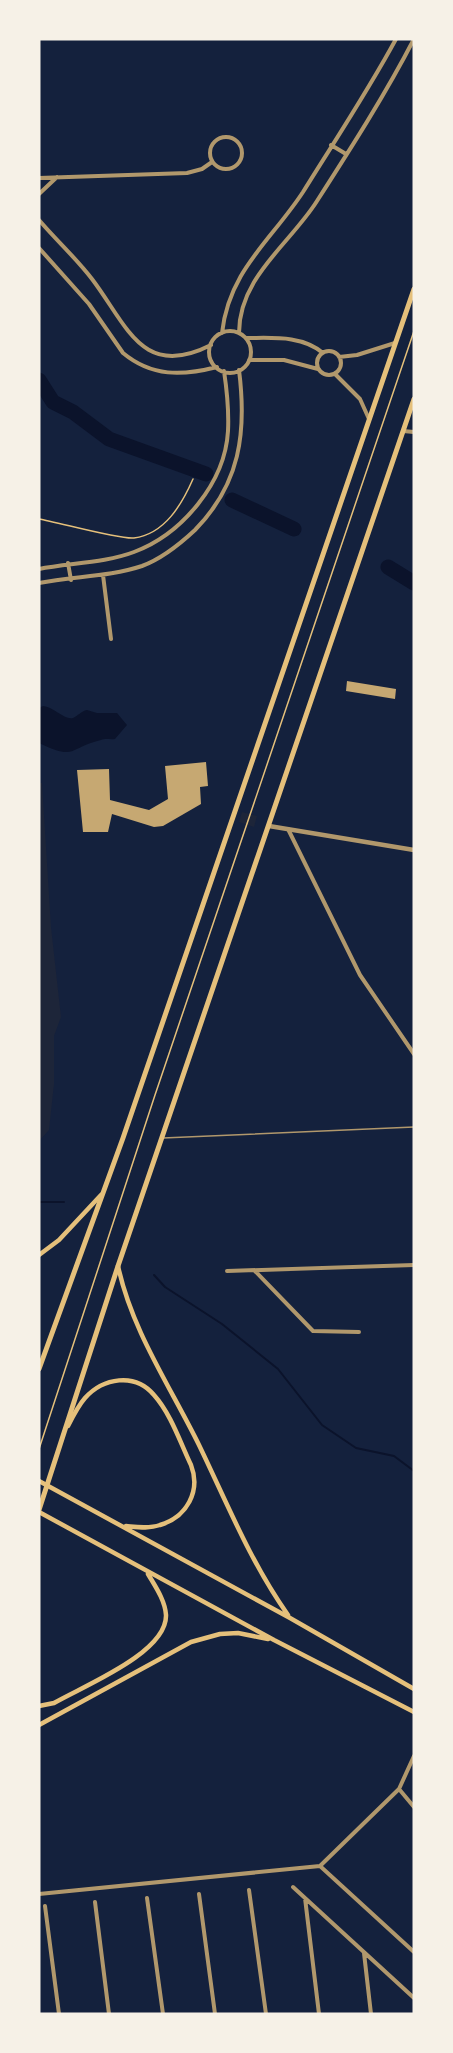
<svg xmlns="http://www.w3.org/2000/svg" width="453" height="2053" viewBox="0 0 453 2053" font-family="'Nunito Sans',sans-serif">
<rect width="100%" height="100%" fill="#14213d"/>
<!-- green -->
<path fill="#1d2539" d="M 39,783 L 42,783 L 51,927 L 61,1017 L 54,1036 L 54,1084 L 49,1130 L 39,1141 Z
M 242,812 L 257,816 L 254,827 L 239,822 Z"/>
<!-- water -->
<path fill="#0b132b" d="M 43,706 C 54,707 64,720 73,718 C 78,716 81,711 87,710 L 97,713 L 117,713 L 127,725 L 115,739 C 110,740 106,738 101,740 C 68,748 76,761 39,743 L 39,708 Z"/>
<g fill="none" stroke-linecap="round" stroke-linejoin="round">
<!-- stream -->
<path stroke="#0b132b" stroke-width="2" d="M 39,1202 L 64,1202
M 154,1275 L 165,1287 L 222,1324 L 278,1369 L 322,1425 L 356,1448 L 394,1456 L 414,1471"/>
<!-- river -->
<path stroke="#0b132b" stroke-width="15" d="M 39,380 L 53,402 L 73,412 L 109,439 L 206,474
M 232,500 L 294,529
M 388,567 L 414,583"/>
</g>
<!-- building -->
<path fill="#c6a872" d="M 347,681 L 396,689 L 395,699 L 346,691 Z
M 206,762 L 208,786 L 200,787 L 201,804 L 163,826 L 154,827 L 112,814 L 108,832 L 83,832 L 77,770 L 109,769 L 110,800 L 149,810 L 168,799 L 165,766 Z"/>
<g fill="none" stroke-linecap="round" stroke-linejoin="round">
<!-- path -->
<path stroke="#e5c07b" stroke-width="1.5" d="M 39,519 C 57,522 121,540 134,538 C 165,534 182,504 193,479
M 39,1449 L 155,1095 L 414,331"/>
<!-- service -->
<path stroke="#b1986c" stroke-width="1.5" d="M 163,1138 L 414,1127"/>
<!-- minor -->
<path stroke="#b1986c" stroke-width="4" d="M210 153a16 16 0 1 1 32 0a16 16 0 1 1-32 0Z
M 331,145 L 346,154
M 39,178 L 187,173 L 202,169 L 212,162
M 39,194 L 57,177
M 39,220 C 56,240 76,258 92,279 C 127,325 142,380 211,345
M 39,248 L 89,304 L 123,353 C 152,377 182,376 217,367
M209 352a21 21 0 1 1 42 0a21 21 0 1 1-42 0Z
M 222,333 C 229,270 271,241 303,192 C 334,142 368,91 396,39
M 239,333 C 239,277 290,244 317,201 C 351,148 385,95 414,39
M 247,338 C 272,338 302,335 323,353
M317 363a12 12 0 1 1 24 0a12 12 0 1 1-24 0Z
M 339,357 L 357,355 L 395,343
M 249,360 L 284,360 L 318,369
M 335,374 L 360,399 L 369,419
M 403,431 L 414,432
M 68,563 L 71,580
M 39,569 C 69,563 105,563 134,552 C 182,534 225,483 228,431 C 229,411 227,391 224,371
M 103,575 L 111,639
M 39,583 C 73,576 109,577 142,566 C 161,559 180,544 195,530 C 240,484 247,433 239,370
M 288,829 L 360,975 L 414,1054
M 227,1271 L 414,1265
M 255,1271 L 313,1331 L 359,1332
M 399,1789 L 414,1807
M 320,1866 L 399,1789 L 414,1756
M 320,1866 L 414,1952
M 293,1887 L 414,1998
M 249,1890 L 266,2014
M 39,1894 L 320,1866
M 199,1894 L 215,2014
M 147,1898 L 163,2014
M 305,1898 L 319,2014
M 95,1902 L 109,2014
M 45,1906 L 59,2014
M 364,1953 L 371,2014"/>
<!-- tertiary -->
<path stroke="#b1986c" stroke-width="4.5" d="M 269,826 L 414,850"/>
<!-- secondary -->
<path stroke="#e5c07b" stroke-width="4.5" d="M 39,1255 L 59,1240 L 101,1195
M 118,1266 C 132,1331 170,1386 199,1445 C 227,1503 251,1563 288,1615
M 68,1426 C 73,1416 78,1406 85,1398 C 103,1378 135,1372 154,1395 C 171,1414 180,1442 191,1465 C 201,1491 187,1517 160,1525 C 149,1529 137,1527 126,1526
M 39,1481 L 290,1618 L 414,1689
M 39,1512 L 274,1640 L 414,1712
M 39,1706 L 54,1703 C 83,1686 167,1653 166,1615 C 165,1600 155,1586 148,1574
M 39,1725 L 191,1642 L 220,1634 L 238,1633 L 268,1639"/>
<!-- primary -->
<path stroke="#e5c07b" stroke-width="5" d="M 39,1369 L 123,1138 L 414,289
M 39,1510 L 118,1266 L 414,399"/>
</g>
<!-- border -->
<rect width="453" height="2053" fill="none" stroke="#f6f1e7" stroke-width="81"/>
</svg>
